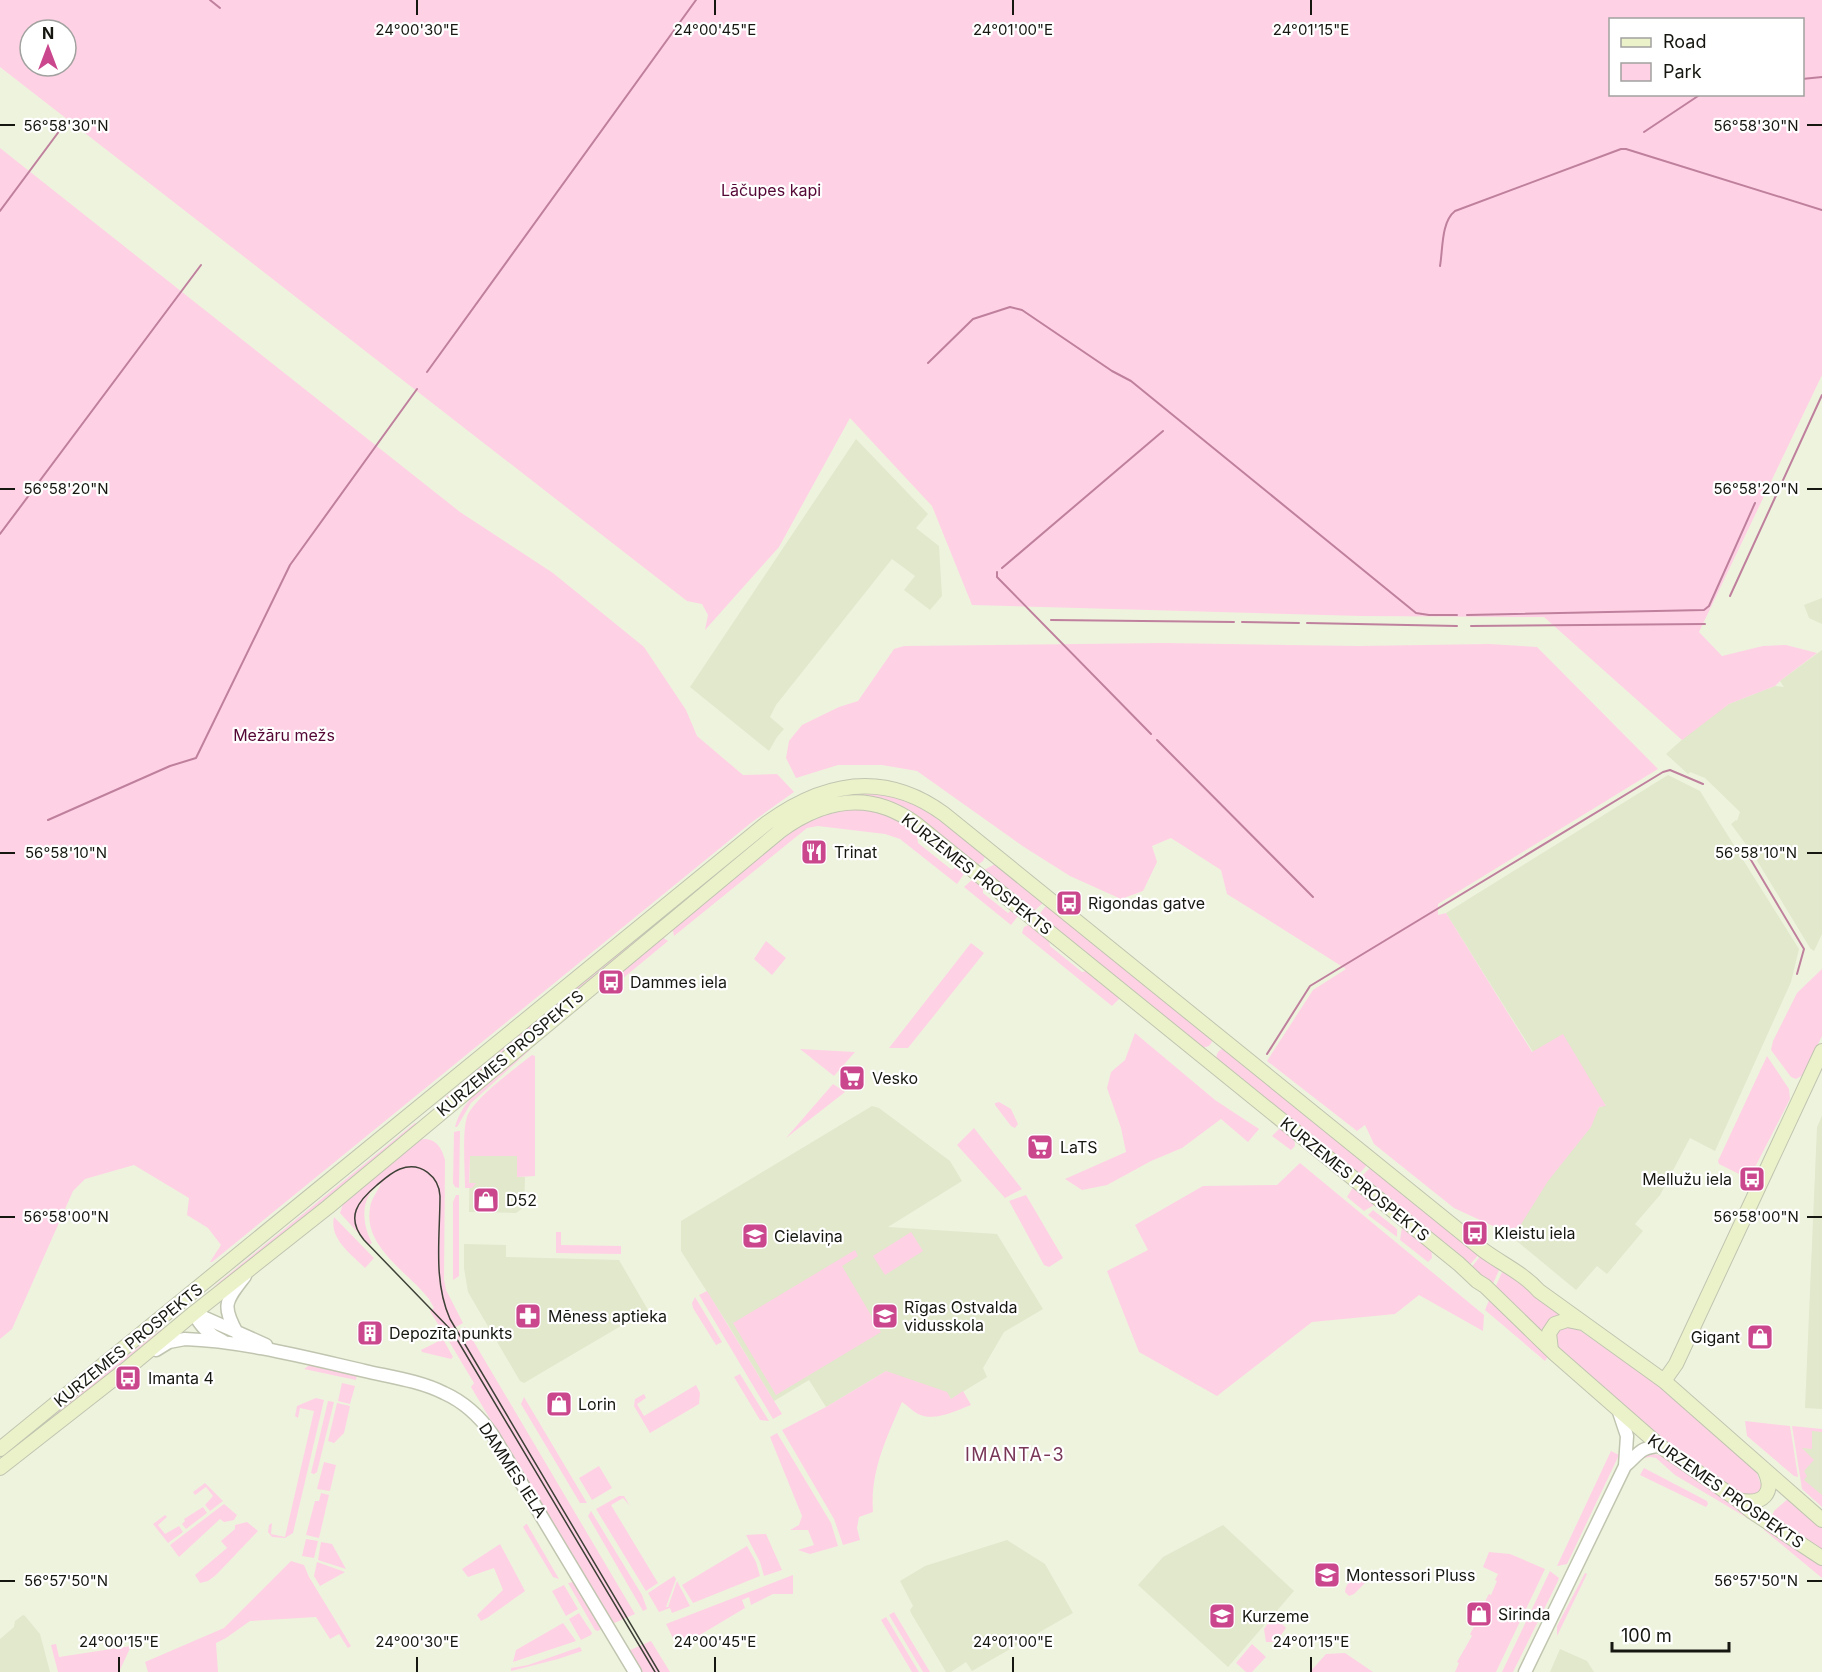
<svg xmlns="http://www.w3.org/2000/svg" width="1822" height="1672" viewBox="0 0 1822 1672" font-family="Inter,sans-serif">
<rect width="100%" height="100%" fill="#eef3de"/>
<!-- built -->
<path fill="#e1e8cb" d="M 856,439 L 928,514 L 916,528 L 939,546 L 942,596 L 930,610 L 904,590 L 915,576 L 892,559 L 776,705 L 770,717 L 784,729 L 777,737 L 769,751 L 690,687 Z
M 1822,598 L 1822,624 L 1809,618 L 1804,605 Z
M 1822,650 L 1822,934 L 1814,951 L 1810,948 L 1753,854 L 1731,824 L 1736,820 L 1737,821 L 1740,812 L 1705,778 L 1690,772 L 1688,774 L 1666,754 L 1694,729 L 1729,704 L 1775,686 L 1784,687 L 1780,681 Z
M 1668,775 L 1700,791 L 1799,949 L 1791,982 L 1715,1151 L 1690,1138 L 1660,1195 L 1635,1224 L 1643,1231 L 1607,1274 L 1597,1266 L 1576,1290 L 1495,1223 L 1588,1111 L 1606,1105 L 1533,1052 L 1446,913 Z
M 872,1106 L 879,1108 L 950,1161 L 962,1181 L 888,1227 L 997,1234 L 1043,1309 L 1004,1332 L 983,1368 L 987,1377 L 951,1399 L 886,1371 L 826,1407 L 809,1380 L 774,1401 L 727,1323 L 681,1251 L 681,1221 Z
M 1822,1116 L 1822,1409 L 1805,1408 L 1817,1127 Z
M 470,1156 L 517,1156 L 517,1177 L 525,1177 L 524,1207 L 516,1213 L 469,1212 Z
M 464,1244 L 506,1245 L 506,1257 L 619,1260 L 648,1310 L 524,1383 L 520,1381 L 468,1292 L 464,1268 Z
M 1797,1429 L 1822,1431 L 1822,1497 L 1804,1482 Z
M 1223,1525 L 1294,1591 L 1228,1667 L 1138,1585 L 1163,1557 Z
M 1007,1540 L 1045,1564 L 1073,1613 L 972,1671 L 966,1662 L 951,1672 L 946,1672 L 911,1613 L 910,1610 L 913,1606 L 900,1581 L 925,1566 Z
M 23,1615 L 25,1616 L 40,1634 L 50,1672 L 0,1672 L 0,1639 L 14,1627 L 15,1621 Z
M 1560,1649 L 1587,1661 L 1594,1672 L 1550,1672 Z"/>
<!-- green -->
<path fill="#ffd1e5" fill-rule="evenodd" d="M 0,0 L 1822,0 L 1822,375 L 1699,632 L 1722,656 L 1763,646 L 1786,645 L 1817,653 L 1780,681 L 1775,686 L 1729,704 L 1682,740 L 1544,617 L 1361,616 L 972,605 L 932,506 L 850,418 L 779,547 L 705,630 L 708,615 L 702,604 L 687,601 L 0,67 ZM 1610,20 L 1802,20 L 1802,94 L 1610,94 ZM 30,30 L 66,30 L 66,66 L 30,66 Z
M 0,148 L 460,512 L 553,573 L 644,647 L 686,710 L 697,736 L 743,775 L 777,774 L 794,792 L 752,822 L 212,1262 L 210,1262 L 221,1245 L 208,1228 L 187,1215 L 189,1198 L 134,1165 L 85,1179 L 73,1191 L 12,1329 L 0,1339 Z
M 1164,643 L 1359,646 L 1489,644 L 1537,647 L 1658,769 L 1438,904 L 1438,915 L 1446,913 L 1532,1052 L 1563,1034 L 1606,1106 L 1599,1107 L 1591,1127 L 1548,1181 L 1520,1226 L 1501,1233 L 1493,1226 L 1454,1208 L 1374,1144 L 1365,1125 L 1357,1131 L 1267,1061 L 1313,990 L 1346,969 L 1227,894 L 1221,870 L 1171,838 L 1152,846 L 1157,862 L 1143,891 L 1121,899 L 1070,876 L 1024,847 L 917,771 L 882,765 L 838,765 L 796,778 L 786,758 L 789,741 L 802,725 L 839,707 L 858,701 L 894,649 L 904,646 Z
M 869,789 L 920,803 L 986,854 L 983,861 L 976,866 L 922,822 L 829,801 L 664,920 L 662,919 L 662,916 L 767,829 L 814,800 Z
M 873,808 L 916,829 L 918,843 L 952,870 L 959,864 L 966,871 L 957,884 L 900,839 L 885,834 L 818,826 L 807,828 L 674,936 L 672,925 L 790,829 L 836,809 Z
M 997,863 L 1045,901 L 1033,912 L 985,873 L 984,870 Z
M 974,878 L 983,883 L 983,893 L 1008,913 L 1014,908 L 1018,916 L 1011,925 L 964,887 Z
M 1048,903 L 1210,1035 L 1212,1042 L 1209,1046 L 1202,1048 L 1038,916 Z
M 652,923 L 655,924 L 656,927 L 546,1017 L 544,1015 L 558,1001 Z
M 1031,924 L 1049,941 L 1050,946 L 1082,972 L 1086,971 L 1120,993 L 1120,998 L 1112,1006 L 1022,933 L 1024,927 Z
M 662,937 L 668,941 L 622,979 L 617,974 Z
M 766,941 L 786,958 L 772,975 L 754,959 Z
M 971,943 L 984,953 L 908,1048 L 889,1048 Z
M 1822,969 L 1822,1036 L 1803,1075 L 1796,1079 L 1791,1077 L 1771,1050 L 1773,1041 L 1797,993 Z
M 541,1017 L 544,1020 L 440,1106 L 441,1101 Z
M 1135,1033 L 1215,1100 L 1259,1129 L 1248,1142 L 1221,1119 L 1182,1148 L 1151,1161 L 1107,1185 L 1082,1190 L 1065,1179 L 1126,1152 L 1121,1128 L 1107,1088 L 1111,1072 L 1125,1060 Z
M 1224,1048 L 1368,1164 L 1358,1175 L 1217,1061 C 1215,1054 1219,1050 1224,1048 Z
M 800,1049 L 855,1052 L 834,1076 Z
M 530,1050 L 471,1103 L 457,1127 L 455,1127 C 464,1093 500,1075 525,1051 Z
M 532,1055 L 535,1056 L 535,1176 L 517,1177 L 517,1156 L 470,1156 L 469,1183 L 476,1183 L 472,1188 L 465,1188 C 465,1170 462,1132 467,1117 C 474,1098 516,1068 532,1055 Z
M 1767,1056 L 1789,1089 L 1790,1099 L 1749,1179 L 1719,1164 L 1718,1161 Z
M 833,1084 L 845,1092 L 786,1138 Z
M 999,1102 L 1011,1109 L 1018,1124 L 1015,1128 L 1011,1126 L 995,1105 L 995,1103 Z
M 415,1123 L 418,1124 L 211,1293 L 213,1288 L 218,1283 Z
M 974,1128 L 1022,1189 L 1005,1198 L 957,1145 Z
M 1280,1128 L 1283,1128 L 1294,1135 L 1295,1146 L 1291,1150 L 1272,1136 Z
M 458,1131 L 460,1131 L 459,1188 L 455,1187 L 453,1183 L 454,1132 Z
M 424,1139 C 437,1139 442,1149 445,1160 L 444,1280 L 446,1290 L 463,1323 L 444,1334 L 430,1311 L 434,1308 L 429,1299 C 408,1272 363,1247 370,1208 C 371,1198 379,1190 381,1183 C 360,1196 361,1222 372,1243 L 369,1245 L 340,1213 L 343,1204 L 420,1140 Z
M 1300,1163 L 1484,1315 L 1483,1331 L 1419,1295 L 1395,1314 L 1312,1322 L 1217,1396 L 1139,1352 L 1107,1271 L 1148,1250 L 1135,1225 L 1203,1186 L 1277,1185 Z
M 1372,1166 L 1480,1253 L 1468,1267 L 1360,1178 Z
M 1355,1184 L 1374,1205 L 1364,1211 L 1347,1197 Z
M 456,1195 L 459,1195 L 459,1276 L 453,1280 L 453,1202 Z
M 1026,1195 L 1063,1258 L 1049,1267 L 1044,1265 L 1009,1201 Z
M 1373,1210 L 1397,1229 L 1397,1237 L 1368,1215 Z
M 334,1217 L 374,1258 L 365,1268 C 351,1254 329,1239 334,1217 Z
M 1402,1227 L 1431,1246 L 1432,1258 L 1428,1262 L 1400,1240 Z
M 556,1232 L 561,1232 L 561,1245 L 621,1246 L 621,1254 L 556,1253 Z
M 911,1232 L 923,1251 L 885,1275 L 873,1256 Z
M 855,1250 L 858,1256 L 842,1266 L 881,1332 L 776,1395 L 733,1323 Z
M 1482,1254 L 1500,1268 L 1491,1288 L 1470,1269 Z
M 1503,1270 L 1564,1314 L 1553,1319 L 1543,1338 L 1494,1290 Z
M 707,1291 L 782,1414 L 773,1419 L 699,1295 Z
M 695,1297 L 722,1342 L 716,1345 L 693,1308 L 692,1303 Z
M 1490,1298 L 1546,1353 L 1547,1358 L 1545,1361 L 1485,1310 Z
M 176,1322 L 37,1433 L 34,1429 L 163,1328 Z
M 1561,1325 L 1575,1327 L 1655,1383 L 1724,1441 L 1757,1473 L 1762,1488 L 1758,1495 L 1745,1496 C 1678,1452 1611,1404 1556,1345 L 1554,1336 Z
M 465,1327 L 635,1614 L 612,1624 L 471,1387 L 474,1383 L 447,1338 Z
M 441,1340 L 444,1341 L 453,1357 L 451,1359 L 422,1352 L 421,1350 Z
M 311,1364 L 357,1374 L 356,1380 L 304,1369 Z
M 886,1371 L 947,1392 L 951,1399 L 963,1391 L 971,1405 C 955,1411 935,1422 918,1414 C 912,1411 907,1405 902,1402 C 886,1439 870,1472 873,1512 L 859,1517 L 857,1528 L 860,1540 L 843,1545 L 834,1519 L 782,1430 L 826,1407 Z
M 740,1374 L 769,1421 L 760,1420 L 734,1377 Z
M 342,1383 L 355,1386 L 350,1404 L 338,1401 Z
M 696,1385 L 700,1393 L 699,1404 L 650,1433 L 634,1406 L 635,1399 L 644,1394 L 646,1398 L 637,1404 L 644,1416 Z
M 524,1397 L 587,1503 L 580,1503 L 521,1404 Z
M 316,1398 L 324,1400 L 293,1533 L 285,1538 L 272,1537 L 268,1532 L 269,1525 L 272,1523 L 271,1534 L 285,1537 L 314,1411 L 300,1408 L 298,1418 L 295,1416 L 297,1406 Z
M 328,1401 L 334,1402 L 317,1472 L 314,1474 L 311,1473 Z
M 337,1403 L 350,1406 L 344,1433 L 334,1443 L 328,1441 Z
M 1745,1421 L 1790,1426 L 1798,1477 L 1794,1476 L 1747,1436 Z
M 1792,1426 L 1822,1429 L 1822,1432 L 1812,1431 L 1812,1449 L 1802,1448 L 1814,1460 L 1804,1471 L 1807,1476 L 1804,1480 L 1822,1495 L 1822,1507 L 1802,1489 Z
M 777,1433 L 831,1523 L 838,1546 L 810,1554 L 798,1550 L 814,1545 L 808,1530 L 790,1530 L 799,1525 L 802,1516 L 770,1437 Z
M 1611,1451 L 1619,1455 L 1567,1564 L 1557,1566 Z
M 1649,1453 L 1664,1456 L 1758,1521 L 1754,1522 L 1675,1475 L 1656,1458 L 1650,1457 L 1639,1459 Z
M 324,1462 L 336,1465 L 330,1491 L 317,1489 Z
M 599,1466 L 612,1488 L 592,1500 L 579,1478 Z
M 1644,1468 L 1707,1501 L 1708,1504 L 1706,1507 L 1640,1475 Z
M 205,1483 L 223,1501 L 210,1511 L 205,1505 L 213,1496 L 206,1487 L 195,1495 L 193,1492 Z
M 321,1493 L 329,1495 L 319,1538 L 306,1535 L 315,1501 L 319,1501 Z
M 619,1496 L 624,1496 L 630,1506 L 623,1498 L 611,1505 L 658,1583 L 646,1591 L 596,1509 Z
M 1790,1497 L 1822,1526 L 1822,1553 L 1771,1519 L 1774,1511 Z
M 224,1504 L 237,1515 L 234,1520 L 224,1522 L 220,1519 L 179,1557 L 170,1545 Z
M 203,1507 L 207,1513 L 186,1529 L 182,1524 L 185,1521 L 184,1519 Z
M 591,1511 L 642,1595 L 647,1609 L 643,1611 L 588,1516 Z
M 165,1515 L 167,1517 L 158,1525 L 165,1534 L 179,1526 L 183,1532 L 168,1543 L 153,1524 Z
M 247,1522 L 258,1531 L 216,1575 L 208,1581 L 200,1583 L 195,1575 L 227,1548 L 221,1541 L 235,1529 L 235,1525 Z
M 526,1524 L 527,1524 L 559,1579 L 553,1577 L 523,1527 Z
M 1765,1525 L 1822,1564 L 1822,1578 L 1764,1530 Z
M 766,1534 L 782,1570 L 764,1576 L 760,1562 L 746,1535 Z
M 306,1539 L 318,1541 L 314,1558 L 302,1556 Z
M 321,1542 L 332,1544 L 346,1569 L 318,1560 Z
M 500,1544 L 525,1591 L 487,1618 L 481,1621 L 477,1615 L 503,1590 L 494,1568 L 468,1577 L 462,1569 Z
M 747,1546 L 756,1562 L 760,1576 L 693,1603 L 682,1585 Z
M 1489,1552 L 1510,1554 L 1545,1569 L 1496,1672 L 1455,1672 L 1459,1663 L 1457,1662 L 1472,1636 L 1470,1634 L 1484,1609 L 1482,1607 L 1489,1594 L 1491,1595 L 1497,1581 L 1495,1580 L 1498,1574 L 1483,1567 Z
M 291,1561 L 304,1565 L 309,1577 L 351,1646 L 348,1648 L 339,1634 L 330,1639 L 316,1617 L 250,1621 L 226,1638 L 216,1643 L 218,1672 L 148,1672 L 145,1662 L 224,1628 Z
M 317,1562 L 345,1572 L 320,1586 L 314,1576 Z
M 1362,1571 L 1368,1573 L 1369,1579 L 1354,1594 L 1349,1596 L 1345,1592 C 1345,1584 1355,1574 1362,1571 Z
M 1550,1571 L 1559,1578 L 1557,1583 L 1513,1672 L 1502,1672 Z
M 1585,1573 L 1587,1574 L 1557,1636 L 1557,1626 Z
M 793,1575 L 793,1594 L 773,1594 L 751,1605 L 749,1597 L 742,1600 L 745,1608 L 678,1648 L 666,1624 Z
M 674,1576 L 676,1579 L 666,1607 L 668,1607 L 677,1581 L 690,1606 L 672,1613 L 670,1608 L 659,1612 L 648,1593 Z
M 574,1582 L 604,1627 L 598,1631 L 595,1630 L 568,1583 Z
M 564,1585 L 578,1609 L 566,1616 L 552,1591 Z
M 894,1612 L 930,1672 L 923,1672 L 889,1615 Z
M 579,1613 L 592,1633 L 591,1635 L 581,1640 L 569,1619 Z
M 886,1617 L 919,1672 L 912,1672 L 881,1620 Z
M 1273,1621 L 1280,1622 L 1286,1628 L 1276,1642 L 1266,1642 L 1264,1629 L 1269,1622 Z
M 563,1623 L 576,1641 L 513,1662 L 516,1650 Z
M 651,1641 L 670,1672 L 640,1672 L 628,1651 Z
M 56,1644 L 59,1657 L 131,1646 L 119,1672 L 58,1672 L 51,1645 Z
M 1252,1644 L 1266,1657 L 1252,1672 L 1246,1672 L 1236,1663 Z
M 580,1647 L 582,1651 L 558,1659 L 511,1671 L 511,1668 L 528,1665 Z
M 1345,1653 L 1373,1672 L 1310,1672 L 1326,1654 Z"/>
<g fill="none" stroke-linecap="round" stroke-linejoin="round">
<!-- stream -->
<path stroke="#bf809d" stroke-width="2" d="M 210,0 L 220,8
M 1802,79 L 1822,77
M 1644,132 L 1701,94
M 0,211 L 63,126
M 1440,266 C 1443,249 1441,222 1455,211 L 1621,149 L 1626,149 L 1822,210
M 928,363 L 973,319 L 1010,307 L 1022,310 L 1112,371 L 1131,381 L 1416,613 L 1429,615 L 1457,615
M 427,372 L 696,0
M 0,534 L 201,265
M 1002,568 L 1163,431
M 997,572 L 997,577 L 1151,734
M 1730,596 L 1822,395
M 1467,615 L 1704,610 L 1709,606 L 1755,503
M 1051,620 L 1234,622
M 1242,622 L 1299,623
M 1307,623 L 1457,626
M 1471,626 L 1705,624
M 1157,740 L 1313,897
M 48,820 L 170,766 L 196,758 L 290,565 L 417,389
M 1748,855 L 1804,949 L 1797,974
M 1267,1054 L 1310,986 L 1663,772 L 1670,770 L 1703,784"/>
<defs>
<path id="tertiary" d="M 194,1313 L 266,1345
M 194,1313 C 200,1326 209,1335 223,1341
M 237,1333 C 221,1304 226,1301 245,1276
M 156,1350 L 169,1342 L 185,1339 C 243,1341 308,1358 365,1371 C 391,1377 420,1381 444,1393 C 464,1402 480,1417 492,1434 L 635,1672
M 1619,1412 L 1627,1436 L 1625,1466
M 1525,1672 L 1625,1466 C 1639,1454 1640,1447 1660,1446"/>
<path id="secondary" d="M 1551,1350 L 1549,1333 L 1555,1324 L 1567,1320 L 1582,1323
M 1664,1381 L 1676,1364 L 1822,1051
M 0,1449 L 767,823 C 824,782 884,770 944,814 L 1483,1250 C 1502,1264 1523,1273 1539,1291 L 1664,1381 L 1822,1520
M 0,1468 L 129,1367 L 194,1313 L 328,1207 L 780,831 C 824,799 870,790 916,824 L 1459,1264 L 1477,1281 L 1485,1286 L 1555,1354 L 1660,1446 L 1738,1500 L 1751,1511 L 1822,1558
M 1738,1500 C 1763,1506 1776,1493 1764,1469"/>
</defs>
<!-- tertiary casing -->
<use href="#tertiary" stroke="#c0c5b0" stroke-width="15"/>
<!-- secondary casing -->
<use href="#secondary" stroke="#c0c5b0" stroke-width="16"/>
<!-- tertiary -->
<use href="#tertiary" stroke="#fff" stroke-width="12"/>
<!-- secondary -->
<use href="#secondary" stroke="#ebf2ca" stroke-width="14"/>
<!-- tram -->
<path stroke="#3e4137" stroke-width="1.5" d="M 655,1672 L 452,1331 L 364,1240 C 345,1217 358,1201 377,1185 C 384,1179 392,1172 400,1169 C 421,1161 439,1177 440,1196 C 440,1237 433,1281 450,1319 L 659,1672"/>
</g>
<!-- ticks -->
<path fill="none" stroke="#151710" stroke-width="2" d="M 417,0 L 417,15M 715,0 L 715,15M 1013,0 L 1013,15M 1311,0 L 1311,15M 0,125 L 15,125M 1807,125 L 1822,125M 0,489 L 15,489M 1807,489 L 1822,489M 0,853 L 15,853M 1807,853 L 1822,853M 0,1217 L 15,1217M 1807,1217 L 1822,1217M 0,1581 L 15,1581M 1807,1581 L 1822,1581M 119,1657 L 119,1672M 417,1657 L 417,1672M 715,1657 L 715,1672M 1013,1657 L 1013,1672M 1311,1657 L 1311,1672"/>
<!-- icons -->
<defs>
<symbol id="restaurant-square" viewBox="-11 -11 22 22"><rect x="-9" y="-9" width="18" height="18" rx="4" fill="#ca478d" stroke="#fff"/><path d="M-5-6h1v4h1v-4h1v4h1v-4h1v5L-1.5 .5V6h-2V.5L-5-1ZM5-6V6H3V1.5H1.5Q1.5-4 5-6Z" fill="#fff"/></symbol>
<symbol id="bus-square" viewBox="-11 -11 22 22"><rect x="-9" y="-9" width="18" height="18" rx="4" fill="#ca478d" stroke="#fff"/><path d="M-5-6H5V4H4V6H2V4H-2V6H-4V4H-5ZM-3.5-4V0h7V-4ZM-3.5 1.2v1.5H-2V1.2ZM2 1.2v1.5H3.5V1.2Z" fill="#fff"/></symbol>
<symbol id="supermarket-square" viewBox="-11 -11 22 22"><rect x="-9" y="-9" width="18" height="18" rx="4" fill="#ca478d" stroke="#fff"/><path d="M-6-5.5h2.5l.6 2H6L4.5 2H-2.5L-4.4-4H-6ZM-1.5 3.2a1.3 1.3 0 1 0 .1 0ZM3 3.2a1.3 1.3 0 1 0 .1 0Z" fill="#fff"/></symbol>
<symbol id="shop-square" viewBox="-11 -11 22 22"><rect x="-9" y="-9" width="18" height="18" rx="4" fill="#ca478d" stroke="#fff"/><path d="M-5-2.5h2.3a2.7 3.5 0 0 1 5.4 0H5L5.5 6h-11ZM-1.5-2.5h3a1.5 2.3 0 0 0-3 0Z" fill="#fff"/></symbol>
<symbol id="school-square" viewBox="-11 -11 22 22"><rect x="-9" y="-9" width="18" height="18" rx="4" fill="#ca478d" stroke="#fff"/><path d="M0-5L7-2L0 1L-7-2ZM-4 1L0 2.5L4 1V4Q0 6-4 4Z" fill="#fff"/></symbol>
<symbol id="pharmacy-square" viewBox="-11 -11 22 22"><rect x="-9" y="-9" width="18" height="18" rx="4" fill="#ca478d" stroke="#fff"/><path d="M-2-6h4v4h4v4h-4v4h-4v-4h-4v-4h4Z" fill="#fff"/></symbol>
<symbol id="building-square" viewBox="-11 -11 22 22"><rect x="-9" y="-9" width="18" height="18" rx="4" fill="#ca478d" stroke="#fff"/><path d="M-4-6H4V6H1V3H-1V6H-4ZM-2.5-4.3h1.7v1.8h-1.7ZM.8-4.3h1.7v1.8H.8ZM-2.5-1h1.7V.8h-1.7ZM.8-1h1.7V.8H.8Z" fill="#fff"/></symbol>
</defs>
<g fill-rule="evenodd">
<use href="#restaurant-square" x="799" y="837" width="30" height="30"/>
<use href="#bus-square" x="1054" y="888" width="30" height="30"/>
<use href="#bus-square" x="596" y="967" width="30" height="30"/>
<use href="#supermarket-square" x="837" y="1063" width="30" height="30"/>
<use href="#supermarket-square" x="1025" y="1132" width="30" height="30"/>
<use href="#bus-square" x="1737" y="1164" width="30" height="30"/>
<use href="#shop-square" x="471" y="1185" width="30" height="30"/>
<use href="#bus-square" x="1460" y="1218" width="30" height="30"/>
<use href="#school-square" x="740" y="1221" width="30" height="30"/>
<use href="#pharmacy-square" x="513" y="1301" width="30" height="30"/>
<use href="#school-square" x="870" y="1301" width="30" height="30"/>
<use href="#building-square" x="355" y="1318" width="30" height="30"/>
<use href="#shop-square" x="1745" y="1322" width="30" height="30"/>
<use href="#bus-square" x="113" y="1363" width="30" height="30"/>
<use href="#shop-square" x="544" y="1389" width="30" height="30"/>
<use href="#school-square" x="1312" y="1560" width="30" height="30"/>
<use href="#shop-square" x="1464" y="1599" width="30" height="30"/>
<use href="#school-square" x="1207" y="1601" width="30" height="30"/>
</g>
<g text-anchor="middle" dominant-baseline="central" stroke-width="4.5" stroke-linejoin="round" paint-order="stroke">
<!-- park labels -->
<g font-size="16" fill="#540634" stroke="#fff">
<text x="771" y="190">Lāčupes kapi</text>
<text x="284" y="735">Mežāru mežs</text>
</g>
<!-- poi labels -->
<g font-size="16" fill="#151710" stroke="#fff" text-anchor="start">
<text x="834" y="852">Trinat</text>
<text x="1088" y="903">Rigondas gatve</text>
<text x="630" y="982">Dammes iela</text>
<text x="872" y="1078">Vesko</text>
<text x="1060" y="1147">LaTS</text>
<text x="1732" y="1179" text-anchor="end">Mellužu iela</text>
<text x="506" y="1200">D52</text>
<text x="1494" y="1233">Kleistu iela</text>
<text x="774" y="1236">Cielaviņa</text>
<text x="904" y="1307">Rīgas Ostvalda<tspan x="904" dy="18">vidusskola</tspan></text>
<text x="548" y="1316">Mēness aptieka</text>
<text x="389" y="1333">Depozīta punkts</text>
<text x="1740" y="1337" text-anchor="end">Gigant</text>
<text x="148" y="1378">Imanta 4</text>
<text x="578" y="1404">Lorin</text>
<text x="1346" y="1575">Montessori Pluss</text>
<text x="1498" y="1614">Sirinda</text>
<text x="1242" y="1616">Kurzeme</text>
</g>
<!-- street labels -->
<g font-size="16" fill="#151710" stroke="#fff">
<text transform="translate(977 874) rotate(38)">KURZEMES PROSPEKTS</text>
<text transform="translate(510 1053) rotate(-40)">KURZEMES PROSPEKTS</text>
<text transform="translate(1355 1179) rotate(39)">KURZEMES PROSPEKTS</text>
<text transform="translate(128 1345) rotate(-39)">KURZEMES PROSPEKTS</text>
<text transform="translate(513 1470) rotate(57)">DAMMES IELA</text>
<text transform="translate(1726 1491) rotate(35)">KURZEMES PROSPEKTS</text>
</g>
<!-- neighbourhood labels -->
<g font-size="18" letter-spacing="1.5" fill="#793758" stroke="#fff">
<text x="1015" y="1454">IMANTA-3</text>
</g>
</g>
<g font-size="15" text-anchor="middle" fill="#151710" stroke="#fff" stroke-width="4.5" stroke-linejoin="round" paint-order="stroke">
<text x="417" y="35">24°00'30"E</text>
<text x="715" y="35">24°00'45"E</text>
<text x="1013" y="35">24°01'00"E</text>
<text x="1311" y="35">24°01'15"E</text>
<text x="66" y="131">56°58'30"N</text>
<text x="1756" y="131">56°58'30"N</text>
<text x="66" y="494">56°58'20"N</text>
<text x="1756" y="494">56°58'20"N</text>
<text x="66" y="858">56°58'10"N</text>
<text x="1756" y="858">56°58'10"N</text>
<text x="66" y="1222">56°58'00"N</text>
<text x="1756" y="1222">56°58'00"N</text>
<text x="66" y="1586">56°57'50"N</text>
<text x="1756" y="1586">56°57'50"N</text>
<text x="119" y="1647">24°00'15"E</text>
<text x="417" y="1647">24°00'30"E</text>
<text x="715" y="1647">24°00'45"E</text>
<text x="1013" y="1647">24°01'00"E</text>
<text x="1311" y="1647">24°01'15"E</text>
</g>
<!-- legend -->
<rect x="1609" y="18" width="195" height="78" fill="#ffffff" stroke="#a1a29f" stroke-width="1.5"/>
<rect x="1621" y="38" width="30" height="9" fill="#ebf2ca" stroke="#a1a29f" stroke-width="1.5"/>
<text x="1663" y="48" font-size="18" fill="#151710">Road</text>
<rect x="1621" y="63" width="30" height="18" fill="#ffd1e5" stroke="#a1a29f" stroke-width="1.5"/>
<text x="1663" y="78" font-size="18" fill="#151710">Park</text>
<!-- north arrow -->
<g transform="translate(48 48)"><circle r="28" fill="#ffffff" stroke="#a1a29f" stroke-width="1.5"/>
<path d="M0-4.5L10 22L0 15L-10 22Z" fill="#ca478d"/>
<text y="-9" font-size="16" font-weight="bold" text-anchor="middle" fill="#151710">N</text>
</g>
<!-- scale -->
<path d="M1612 1642v9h117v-9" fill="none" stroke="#151710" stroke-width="3"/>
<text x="1621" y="1642" font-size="18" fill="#151710" stroke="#ffffff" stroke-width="4.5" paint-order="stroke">100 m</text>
</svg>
